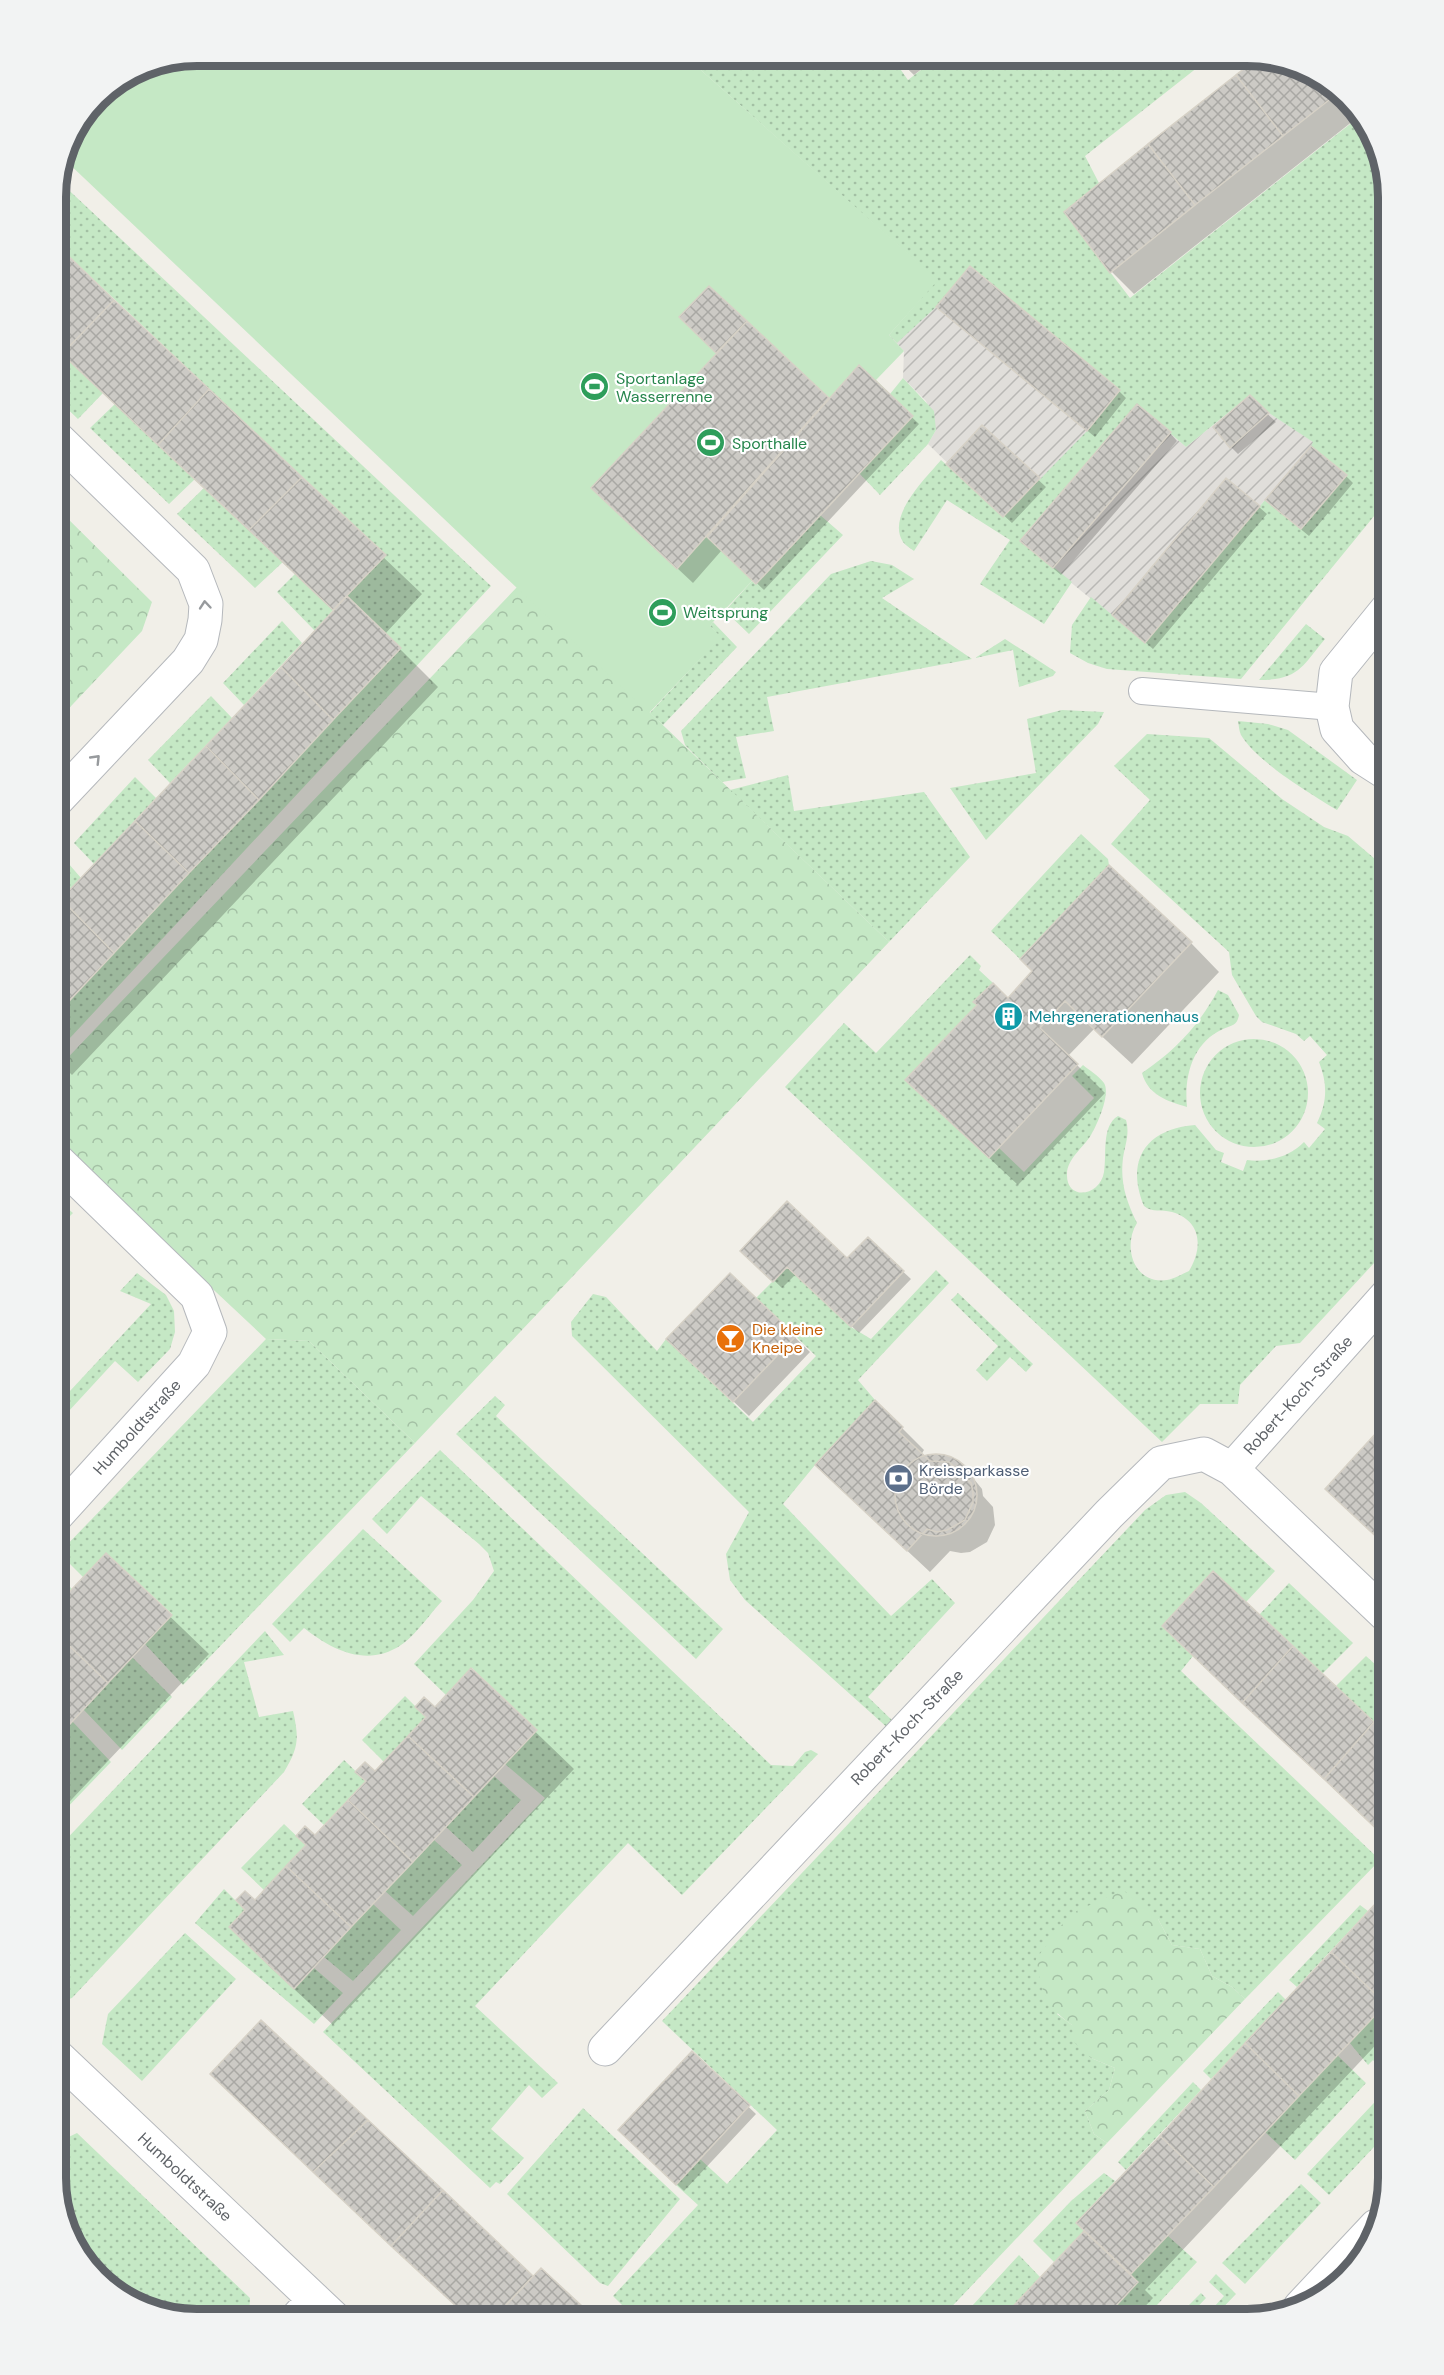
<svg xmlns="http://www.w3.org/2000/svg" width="1444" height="2375" viewBox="0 0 1444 2375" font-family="'DM Sans',sans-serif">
<defs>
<pattern id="industrial-furrows" width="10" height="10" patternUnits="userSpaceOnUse" patternTransform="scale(1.5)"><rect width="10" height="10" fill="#e0deda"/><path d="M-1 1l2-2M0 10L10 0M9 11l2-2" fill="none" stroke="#b9b8b5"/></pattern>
<pattern id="grass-dots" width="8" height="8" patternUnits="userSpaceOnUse" patternTransform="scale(1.5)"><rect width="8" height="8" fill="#c5e8c5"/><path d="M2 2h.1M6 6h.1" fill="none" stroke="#a3c0a4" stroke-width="1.8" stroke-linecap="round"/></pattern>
<pattern id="forest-crowns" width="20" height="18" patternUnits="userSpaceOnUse" patternTransform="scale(1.5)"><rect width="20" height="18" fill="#c5e8c5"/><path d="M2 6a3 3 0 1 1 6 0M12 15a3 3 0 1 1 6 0" fill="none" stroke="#a3c0a4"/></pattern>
<pattern id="building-cross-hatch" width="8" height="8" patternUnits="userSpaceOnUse" patternTransform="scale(1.5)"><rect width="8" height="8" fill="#cccac5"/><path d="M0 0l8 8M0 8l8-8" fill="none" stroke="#a9a8a4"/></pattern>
</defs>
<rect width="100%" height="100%" fill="#f1efe8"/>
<!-- industrial -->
<path fill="url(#industrial-furrows)" d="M 970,266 L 1137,404 L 1186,447 L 1250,395 L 1269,413 L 1314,442 L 1312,447 L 1347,475 L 1301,529 L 1265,500 L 1145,643 L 1020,541 L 1003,517 L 928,444 L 936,430 L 926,401 L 903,378 L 904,351 L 889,335 Z"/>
<!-- grass -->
<path fill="url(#grass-dots)" d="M 685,56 L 891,56 L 908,80 L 939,56 L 1212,56 L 1085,156 L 1099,183 L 1064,212 L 1130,298 L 1359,117 L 1374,134 L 1388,197 L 1388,499 L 1241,679 L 1107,669 L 1088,663 L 1070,653 L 1072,625 L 1091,597 L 1145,643 L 1265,500 L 1301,529 L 1347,475 L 1311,446 L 1313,442 L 1269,413 L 1250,395 L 1186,447 L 1137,404 L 1020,540 L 1072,582 L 1044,624 L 980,584 L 1010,540 L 947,500 L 914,551 C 910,548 905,545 903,542 C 886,516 926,478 941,460 L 1004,516 L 1087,431 L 1120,390 L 970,266 L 936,307 L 897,343 L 889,335 L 937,280 Z
M 58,180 L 491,586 L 56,1053 L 56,1015 L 401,648 L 347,596 L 385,555 L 56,244 L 56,188 Z
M 56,348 L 103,393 L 78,419 L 56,398 Z
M 903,378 L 934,411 L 936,430 L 928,444 L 880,495 L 859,473 L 890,394 Z
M 115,404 L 195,479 L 169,504 L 90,428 Z
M 204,488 L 283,562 L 255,588 L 177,514 Z
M 820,515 L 843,535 L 749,634 L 725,611 L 752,581 L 755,584 Z
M 871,561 L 892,565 L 914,579 L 882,598 L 972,659 L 767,697 L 774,731 L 736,737 L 746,778 L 722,782 L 685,745 L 681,731 L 831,574 Z
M 295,574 L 333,610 L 315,631 L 277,592 Z
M 282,621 L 302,643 L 244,705 L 223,683 Z
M 713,622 L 737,647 L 663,725 L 650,713 L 720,637 L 710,626 Z
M 1306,624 L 1325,639 C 1302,667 1298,680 1259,680 Z
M 1005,639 L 1056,672 L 1053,676 L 1019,687 L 1013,650 L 975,658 Z
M 1388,671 L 1388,721 C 1375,707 1382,687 1388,671 Z
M 211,696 L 232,718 L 170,783 L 148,760 Z
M 1062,710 L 1104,712 L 1098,724 L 986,840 L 950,788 L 1036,773 L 1027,719 Z
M 1238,721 L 1268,724 L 1288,730 L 1357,780 L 1337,810 C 1311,794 1257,762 1241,735 C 1239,731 1239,726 1238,721 Z
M 1147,734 L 1209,738 L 1282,799 L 1324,827 L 1348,836 L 1388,870 L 1388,1248 L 1300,1343 L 1276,1346 L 1240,1385 L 1238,1404 L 1200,1404 L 1162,1442 L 785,1087 L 844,1023 L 876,1053 L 970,955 L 981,966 L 979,970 L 993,983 L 974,1002 L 977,1005 L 905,1080 L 989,1158 L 999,1148 L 1024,1172 L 1094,1098 L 1072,1076 L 1083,1065 C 1089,1070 1099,1076 1104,1083 C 1111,1094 1097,1125 1091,1135 C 1083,1148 1067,1159 1067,1174 C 1066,1201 1100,1197 1104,1172 C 1107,1155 1101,1126 1118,1116 L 1126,1120 C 1130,1134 1125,1145 1123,1158 C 1120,1182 1126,1201 1137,1223 C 1122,1247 1134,1285 1167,1280 C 1174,1279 1182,1274 1189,1271 C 1203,1248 1202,1221 1172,1212 C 1161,1209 1153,1213 1144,1206 C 1125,1160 1146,1129 1195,1125 L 1216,1150 L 1224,1153 L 1221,1162 L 1243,1171 L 1247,1160 C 1266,1163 1290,1157 1304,1142 L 1309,1148 L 1325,1129 L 1317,1123 C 1327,1102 1328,1085 1319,1062 L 1327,1055 L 1310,1036 L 1304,1041 L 1296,1034 L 1262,1022 L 1256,1016 L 1232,975 L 1229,952 L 1111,844 L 1150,800 L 1114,766 Z
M 788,775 L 794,811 L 924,792 L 970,857 L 889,942 L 730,790 Z
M 135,777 L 156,798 L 94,864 L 74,843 Z
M 1081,834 L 1108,859 L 1109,865 L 1020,959 L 991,931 Z
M 62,856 L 81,878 L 56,905 L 56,863 Z
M 1218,990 L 1228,995 L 1239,1015 C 1237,1026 1232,1025 1223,1029 C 1192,1043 1184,1077 1187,1107 C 1167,1101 1148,1095 1142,1073 C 1176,1050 1199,1025 1218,990 Z
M1200 1093a54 54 0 1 1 108 0a54 54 0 1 1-108 0Z
M 56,1199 L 73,1213 L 57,1229 L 56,1228 Z
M 787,1267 L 851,1327 L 871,1339 L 936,1270 L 949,1283 L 858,1380 L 875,1400 L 815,1465 L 783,1504 L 891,1616 L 932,1579 L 955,1603 L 868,1697 L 896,1724 L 890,1730 L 745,1600 L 730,1580 L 726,1554 L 749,1512 L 572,1336 L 571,1322 L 593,1294 L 606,1297 L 657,1351 L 666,1339 L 753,1422 L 816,1356 L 756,1298 Z
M 137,1273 L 166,1295 L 174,1311 L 175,1332 L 170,1349 L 138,1382 L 115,1361 L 56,1425 L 56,1406 L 151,1304 L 120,1291 Z
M 958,1293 L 1033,1364 L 1026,1372 L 1010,1357 L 987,1381 L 976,1370 L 998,1346 L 951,1300 Z
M 266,1339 L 309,1341 L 415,1443 L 183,1685 L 145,1644 L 172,1614 L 106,1553 L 83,1577 L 59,1553 Z
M 495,1396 L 505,1405 L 496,1416 L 723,1629 L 696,1659 L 456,1434 Z
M 440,1450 L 771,1765 L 793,1766 L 805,1752 L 811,1750 L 818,1754 L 682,1895 L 628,1843 L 475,2006 L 558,2083 L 542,2098 L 529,2085 L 491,2129 L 524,2158 L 500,2184 L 496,2182 L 490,2188 L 323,2032 L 545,1798 L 505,1764 L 537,1730 L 472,1668 L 446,1695 L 414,1664 L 473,1600 L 494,1571 L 488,1553 L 479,1544 L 421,1496 L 387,1534 L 372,1519 Z
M 1185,1492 L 1201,1503 L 1275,1571 L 1246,1602 L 1213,1572 L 1162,1626 L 1193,1656 L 1181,1671 L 1380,1860 L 1245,1999 L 1232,1987 L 1212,1976 L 1200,1949 L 1172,1945 L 1158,1919 L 1057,2014 L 1072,2025 L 1091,2058 L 1115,2068 L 1109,2090 L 1085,2111 L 1094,2134 L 1107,2143 L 940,2319 L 636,2319 L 613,2296 L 698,2205 L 676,2185 L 700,2159 L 727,2184 L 777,2130 L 662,2021 L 1145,1510 L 1166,1495 Z
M 363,1529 L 442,1601 C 430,1614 415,1636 401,1645 C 367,1668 332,1650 304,1628 L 290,1642 L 272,1624 Z
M 56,1573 L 72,1589 L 56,1606 Z
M 1289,1583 L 1353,1643 L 1322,1674 L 1259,1615 Z
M 265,1631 L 284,1655 L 244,1662 L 259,1717 L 293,1711 C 299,1738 299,1747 284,1772 L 72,1998 L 56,2003 L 56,1850 Z
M 1366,1656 L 1388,1676 L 1388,1736 L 1335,1687 Z
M 132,1657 L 172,1697 L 122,1750 L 83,1709 Z
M 405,1696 L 426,1717 L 384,1762 L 362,1740 Z
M 72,1721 L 111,1762 L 61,1814 L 56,1809 L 56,1739 Z
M 344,1760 L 366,1781 L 324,1825 L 302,1804 Z
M 494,1776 L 521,1800 L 473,1852 L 446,1827 Z
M 284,1824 L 306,1845 L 264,1890 L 241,1868 Z
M 434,1840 L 462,1865 L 413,1916 L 385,1891 Z
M 224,1889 L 245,1910 L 229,1927 L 293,1988 L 314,1968 L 343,1993 L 314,2024 L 195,1923 Z
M 373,1904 L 401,1930 L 353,1981 L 324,1957 Z
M 1360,1905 L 1368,1911 L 1297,1987 L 1289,1980 Z
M 185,1933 L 236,1979 L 142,2081 L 102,2044 L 108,2014 Z
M 1278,1992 L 1286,2000 L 1211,2079 L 1203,2071 Z
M 1388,2001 L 1388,2060 L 1380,2068 L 1373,2060 L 1368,2065 L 1349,2042 Z
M 1337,2055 L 1366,2083 L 1295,2160 L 1265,2132 Z
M 1193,2082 L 1201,2090 L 1126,2170 L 1118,2162 Z
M 1388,2088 L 1388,2132 L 1329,2195 L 1307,2174 Z
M 583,2108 L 680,2199 L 608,2286 L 600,2283 L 507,2194 Z
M 77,2133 L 250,2298 L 249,2319 L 188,2319 L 119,2296 L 70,2241 L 56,2178 L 56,2143 Z
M 1104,2173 L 1115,2181 L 1076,2223 L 1084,2231 L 1054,2262 L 1033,2241 L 1071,2201 Z
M 1301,2184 L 1321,2203 L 1245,2284 L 1222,2263 Z
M 1168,2236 L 1197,2262 L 1144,2319 L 1104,2319 L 1138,2282 L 1131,2274 Z
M 1019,2255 L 1040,2277 L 1001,2319 L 960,2319 Z
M 1216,2274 L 1236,2294 L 1212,2319 L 1203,2319 L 1224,2296 L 1209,2282 Z
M 1201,2293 L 1206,2298 L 1186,2319 L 1175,2319 Z"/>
<!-- forest -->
<path fill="url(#forest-crowns)" d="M 56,507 L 152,602 L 142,631 L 56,722 Z
M 518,586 L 889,942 L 415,1443 L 309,1341 L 266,1339 L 56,1142 L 56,1070 Z
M 1123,1890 L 1158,1919 L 1172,1945 L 1200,1949 L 1212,1976 L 1232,1987 L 1245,1999 L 1107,2143 L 1094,2134 L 1085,2111 L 1109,2090 L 1115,2068 L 1091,2058 L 1074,2042 L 1072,2025 C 1043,2004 1043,1992 1036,1959 L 1070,1914 Z"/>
<!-- pitch -->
<path fill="#c5e8c5" d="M 197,56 L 685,56 L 938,280 L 889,335 L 904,351 L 876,380 L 913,416 L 756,584 L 752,581 L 713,622 L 710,626 L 721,637 L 649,713 L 65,160 C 60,125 114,80 142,67 C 158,60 180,59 197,56 Z"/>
<!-- shadow -->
<path fill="#0003" d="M 894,56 L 938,56 L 914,75 Z
M 1262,58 L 1325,79 L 1358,117 L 1134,294 L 1112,272 L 1066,212 Z
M 56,246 L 422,594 L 385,634 L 438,687 L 72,1075 L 56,1059 L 56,907 L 334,611 L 56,348 Z
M 709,288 L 830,400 L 859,367 L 919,424 L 764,590 L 722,550 L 693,583 L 608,503 L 719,354 L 681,317 Z
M 946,314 L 1119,391 L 1126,398 L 1095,437 Z
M 1250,397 L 1276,422 L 1238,454 L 1231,447 Z
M 982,427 L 1046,487 L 1012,523 L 956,471 Z
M 1170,433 L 1177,441 L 1061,575 L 1029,548 Z
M 1346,476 L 1353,483 L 1309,536 L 1274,507 Z
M 1259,507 L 1267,514 L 1153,649 L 1114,615 Z
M 1191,943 L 1219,972 L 1132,1064 L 1094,1029 L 1068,1056 L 1105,1093 L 1018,1185 L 936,1108 L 1008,1000 L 1034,972 Z
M 868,1239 L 911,1279 L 859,1333 L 796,1274 L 782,1288 L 743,1251 L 847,1260 Z
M 730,1275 L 810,1352 L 749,1416 L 683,1354 Z
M 1388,1422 L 1388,1547 L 1327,1489 Z
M 902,1428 L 924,1450 L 921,1455 L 923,1457 L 946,1457 L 965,1468 L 982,1489 L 983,1496 L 993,1507 L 995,1525 L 987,1542 L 970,1552 L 961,1553 L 950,1551 L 930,1572 L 839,1487 Z
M 106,1555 L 209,1654 L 56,1816 L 56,1608 Z
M 1213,1573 L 1388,1739 L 1388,1840 L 1202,1664 Z
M 471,1670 L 574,1769 L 333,2025 L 268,1965 L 255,1902 Z
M 1388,1893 L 1388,2032 L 1145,2290 L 1153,2298 L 1133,2319 L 1003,2319 L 1086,2231 L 1078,2223 Z
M 692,2053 L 756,2114 L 684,2191 L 620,2130 Z
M 234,2097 L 367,2121 L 533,2278 L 541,2270 L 594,2319 L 471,2319 Z"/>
<!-- building -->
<path fill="url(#building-cross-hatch)" stroke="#d6d1c6" stroke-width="1.5" d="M 1259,57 L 1325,79 L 1338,93 L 1283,136 L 1236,75 Z
M 1236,75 L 1283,136 L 1195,205 L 1148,144 Z
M 1148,144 L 1195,205 L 1110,273 L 1064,212 Z
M 56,244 L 114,300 L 62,354 L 56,348 Z
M 970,266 L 1120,390 L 1087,431 L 936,307 Z
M 709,286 L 747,321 L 716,353 L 679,317 Z
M 114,300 L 209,389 L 158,445 L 62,354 Z
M 747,321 L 829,398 L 677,569 L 591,488 Z
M 859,365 L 913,416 L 756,584 L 707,537 Z
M 209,389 L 302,477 L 249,530 L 158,445 Z
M 1250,395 L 1269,413 L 1230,448 L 1213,427 Z
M 1137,404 L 1171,432 L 1053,568 L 1020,541 Z
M 982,425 L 1040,478 L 1003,517 L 946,464 Z
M 1311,446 L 1347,475 L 1301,529 L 1265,500 Z
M 302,477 L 386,555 L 333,610 L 249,530 Z
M 1226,478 L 1260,506 L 1145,643 L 1112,615 Z
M 347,596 L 401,648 L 333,720 L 281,667 Z
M 281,667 L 333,720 L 259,800 L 206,746 Z
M 206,746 L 259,800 L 189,873 L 135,821 Z
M 135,821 L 189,873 L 114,953 L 61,899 Z
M 1109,865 L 1192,942 L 1102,1037 L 1065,1001 L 1040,1028 L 1078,1064 L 989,1158 L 905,1080 L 977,1005 L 973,1002 L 993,983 L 1008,998 L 1032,971 L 1020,959 Z
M 61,899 L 114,953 L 56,1015 L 56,905 Z
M 787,1201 L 847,1258 L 868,1237 L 904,1271 L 851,1327 L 787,1267 L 773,1282 L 740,1251 Z
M 730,1273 L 796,1336 L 733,1402 L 666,1339 Z
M 875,1400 L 903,1427 L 899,1432 L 930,1461 L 949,1462 L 971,1483 L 973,1492 L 973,1502 L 965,1520 L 947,1530 L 937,1532 L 927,1529 L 907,1551 L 815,1465 Z
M 1388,1420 L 1388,1540 L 1384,1544 L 1325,1489 Z
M895 1495a41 41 0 1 1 82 0a41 41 0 1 1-82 0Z
M 106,1553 L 172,1615 L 108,1683 L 56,1633 L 56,1606 Z
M 1213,1571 L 1293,1646 L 1242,1703 L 1162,1626 Z
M 56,1633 L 108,1683 L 56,1739 Z
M 1293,1646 L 1374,1722 L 1324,1779 L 1242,1703 Z
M 471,1668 L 537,1730 L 474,1797 L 408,1736 L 426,1717 L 415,1707 L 424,1697 L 435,1707 Z
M 1374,1722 L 1388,1736 L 1388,1840 L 1324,1779 Z
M 408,1736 L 474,1797 L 413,1862 L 348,1800 L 366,1781 L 355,1772 L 365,1762 L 375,1771 Z
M 348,1800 L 413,1862 L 351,1927 L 286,1866 L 306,1845 L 296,1836 L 305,1826 L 315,1835 Z
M 286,1866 L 351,1927 L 294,1989 L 229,1927 L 245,1910 L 236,1900 L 245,1891 L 255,1900 Z
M 1388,1890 L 1388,2001 L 1386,2004 L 1331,1952 Z
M 1331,1952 L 1386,2004 L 1299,2096 L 1245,2043 Z
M 261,2020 L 368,2120 L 313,2172 L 210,2074 Z
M 1245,2043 L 1299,2096 L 1214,2187 L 1160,2136 Z
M 692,2051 L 750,2105 L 676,2185 L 618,2130 Z
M 368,2120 L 443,2190 L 391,2246 L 313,2172 Z
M 1160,2136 L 1214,2187 L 1131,2274 L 1076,2223 Z
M 443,2190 L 533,2276 L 493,2319 L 470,2319 L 391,2246 Z
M 1084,2231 L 1138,2282 L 1104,2319 L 1001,2319 Z
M 541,2268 L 596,2319 L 493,2319 Z"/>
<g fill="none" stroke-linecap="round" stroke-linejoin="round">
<defs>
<path id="service" d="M 1142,691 L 1332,707"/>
<path id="minor" d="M 1388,774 L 1363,758 L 1337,729 L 1332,707 L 1336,672 L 1388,608
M 56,801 L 188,661 L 201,640 L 205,620 L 206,604 L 193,570 L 56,437
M 1232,1469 L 1388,1294
M 56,1516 L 194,1364 L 210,1332 L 197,1296 L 56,1159
M 605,2049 L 1109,1514 L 1161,1463 L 1204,1454 L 1232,1469 L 1388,1617
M 56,2055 L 335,2319
M 1300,2307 L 1376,2226
M 296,2319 L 314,2299"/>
</defs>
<!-- service casing -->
<use href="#service" stroke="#b5b8bc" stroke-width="28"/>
<!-- minor casing -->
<use href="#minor" stroke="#b5b8bc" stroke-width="35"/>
<!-- service -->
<use href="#service" stroke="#fff" stroke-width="26"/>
<!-- minor -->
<use href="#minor" stroke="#fff" stroke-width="33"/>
</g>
<!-- one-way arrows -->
<defs><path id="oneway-chevron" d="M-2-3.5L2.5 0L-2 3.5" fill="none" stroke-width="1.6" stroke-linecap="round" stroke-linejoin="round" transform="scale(1.5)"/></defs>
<g stroke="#979a9d">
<use href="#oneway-chevron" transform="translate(205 605) rotate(-95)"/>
<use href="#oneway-chevron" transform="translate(96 759) rotate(-46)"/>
</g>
<!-- icons -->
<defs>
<symbol id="stadium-disc" viewBox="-11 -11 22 22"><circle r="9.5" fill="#2e9e5b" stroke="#fff"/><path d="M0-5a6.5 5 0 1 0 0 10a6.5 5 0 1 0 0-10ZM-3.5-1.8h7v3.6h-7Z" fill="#fff"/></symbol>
<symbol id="building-disc" viewBox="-11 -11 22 22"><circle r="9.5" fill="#0f9aa8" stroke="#fff"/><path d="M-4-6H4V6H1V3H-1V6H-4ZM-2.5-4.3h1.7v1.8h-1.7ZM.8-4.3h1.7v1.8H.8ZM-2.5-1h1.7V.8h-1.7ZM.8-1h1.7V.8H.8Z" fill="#fff"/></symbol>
<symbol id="bar-disc" viewBox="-11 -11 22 22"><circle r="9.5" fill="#e8710a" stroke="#fff"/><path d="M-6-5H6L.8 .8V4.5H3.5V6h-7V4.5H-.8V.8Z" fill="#fff"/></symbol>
<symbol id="bank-disc" viewBox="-11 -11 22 22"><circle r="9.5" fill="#5c6f8a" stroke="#fff"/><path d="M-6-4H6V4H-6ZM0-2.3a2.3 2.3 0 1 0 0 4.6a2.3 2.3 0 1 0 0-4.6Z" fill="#fff"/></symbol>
</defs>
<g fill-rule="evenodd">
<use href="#stadium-disc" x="578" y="370" width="33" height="33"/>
<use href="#stadium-disc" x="694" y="426" width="33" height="33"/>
<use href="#stadium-disc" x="646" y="596" width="33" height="33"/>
<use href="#building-disc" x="992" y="1000" width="33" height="33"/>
<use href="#bar-disc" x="714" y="1322" width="33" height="33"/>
<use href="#bank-disc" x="882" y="1462" width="33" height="33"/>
</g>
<g text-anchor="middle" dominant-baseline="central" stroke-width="4.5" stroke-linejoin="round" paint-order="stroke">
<!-- leisure labels -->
<g font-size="16" fill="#27864d" stroke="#fff" text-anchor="start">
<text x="616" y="378">Sportanlage<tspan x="616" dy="18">Wasserrenne</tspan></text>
<text x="732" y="443">Sporthalle</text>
<text x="683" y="612">Weitsprung</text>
</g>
<!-- culture labels -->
<g font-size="16" fill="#0d838f" stroke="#fff" text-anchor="start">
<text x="1029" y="1016">Mehrgenerationenhaus</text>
</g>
<!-- food labels -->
<g font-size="16" fill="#c56008" stroke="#fff" text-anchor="start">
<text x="752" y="1329">Die kleine<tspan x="752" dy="18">Kneipe</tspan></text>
</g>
<!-- street labels -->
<g font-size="16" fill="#5f6368" stroke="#fff">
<text transform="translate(1298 1395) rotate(-48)">Robert-Koch-Straße</text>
<text transform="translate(137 1427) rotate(-48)">Humboldtstraße</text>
<text transform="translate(907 1727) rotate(-46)">Robert-Koch-Straße</text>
<text transform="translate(185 2177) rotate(43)">Humboldtstraße</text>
</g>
<!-- service labels -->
<g font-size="16" fill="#4e5e75" stroke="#fff" text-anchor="start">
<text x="919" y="1470">Kreissparkasse<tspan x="919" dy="18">Börde</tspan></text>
</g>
</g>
<!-- crop -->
<path d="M0 0H1444V2375H0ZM197 66H1247A131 131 0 0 1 1378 197V2178A131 131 0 0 1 1247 2309H197A131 131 0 0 1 66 2178V197A131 131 0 0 1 197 66Z" fill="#f2f3f3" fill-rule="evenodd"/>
<path fill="none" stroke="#5f6368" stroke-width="8" d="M197 66H1247A131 131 0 0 1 1378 197V2178A131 131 0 0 1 1247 2309H197A131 131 0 0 1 66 2178V197A131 131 0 0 1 197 66Z"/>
</svg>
